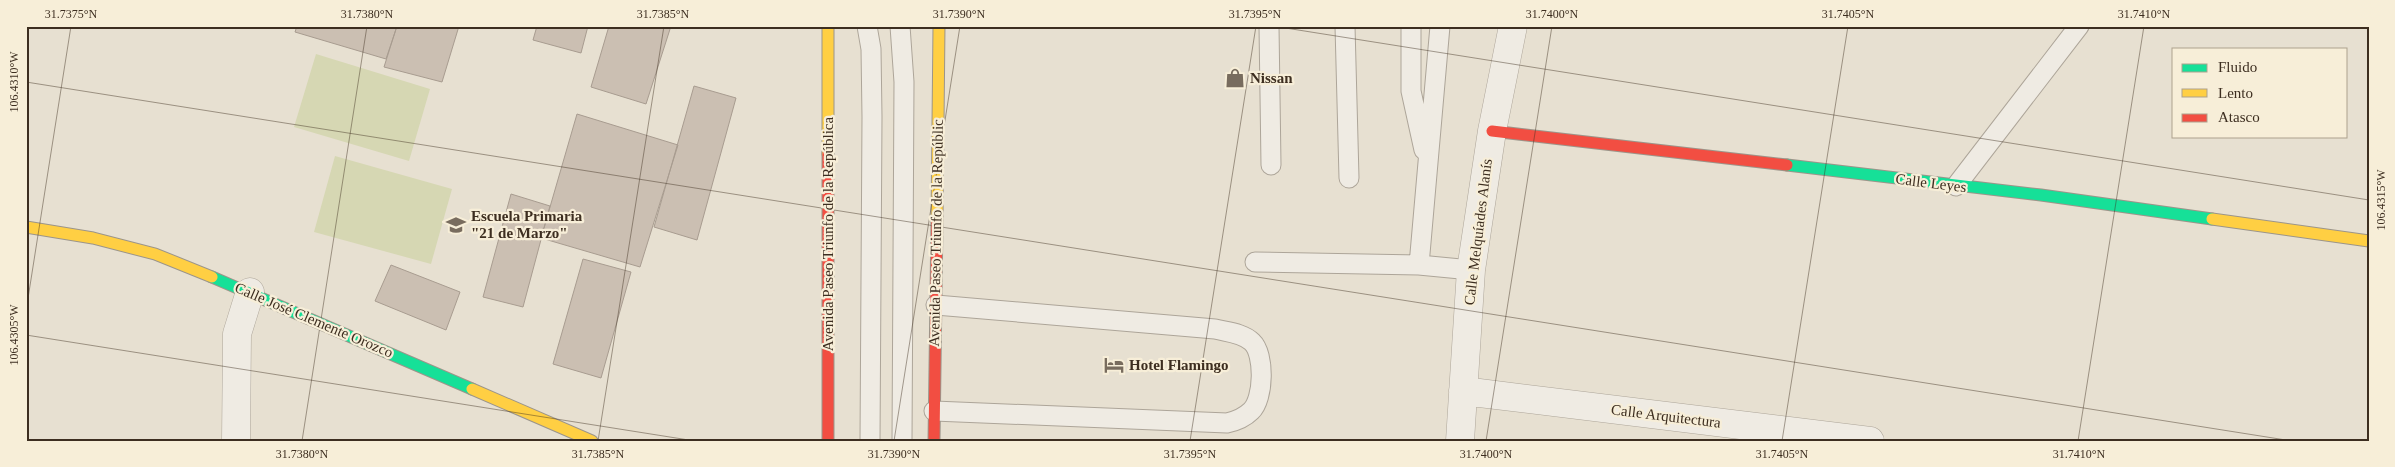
<svg xmlns="http://www.w3.org/2000/svg" width="2395" height="467" viewBox="0 0 2395 467" font-family="Georgia,serif">
<rect width="100%" height="100%" fill="#e7e0d1"/>
<!-- green -->
<path fill="#d6d7b3" d="M 316,54 L 430,89 L 409,161 L 294,127 Z
M 335,156 L 452,189 L 431,264 L 314,232 Z"/>
<!-- building -->
<path fill="#cbbfb2" stroke="#a89c90" d="M 297,26 L 397,26 L 386,59 L 295,32 Z
M 397,26 L 459,26 L 442,82 L 384,67 Z
M 537,26 L 588,26 L 581,53 L 533,40 Z
M 609,26 L 671,26 L 646,104 L 591,87 Z
M 694,86 L 736,98 L 697,240 L 654,227 Z
M 577,114 L 678,145 L 640,267 L 541,238 Z
M 511,194 L 550,206 L 523,307 L 483,297 Z
M 583,259 L 631,272 L 601,378 L 553,364 Z
M 391,265 L 460,292 L 446,330 L 375,301 Z"/>
<g fill="none" stroke-linecap="round" stroke-linejoin="round">
<defs>
<path id="lane" d="M 867,26 L 871,49 L 872,117 L 870,441
M 900,26 L 904,82 L 902,441
M 1269,26 L 1271,165
M 1345,26 L 1349,178
M 1411,26 L 1411,91 L 1424,150
M 1956,186 L 2079,26
M 1255,262 L 1419,265 L 1471,270
M 1419,265 L 1440,26
M 934,411 L 1227,423 C 1236,421 1244,418 1251,411 C 1264,399 1265,354 1252,342 C 1243,333 1227,332 1215,329 L 936,305"/>
<path id="street" d="M 1463,391 L 1870,441
M 236,441 L 237,334 L 250,292
M 1460,441 L 1471,270 L 1492,131 L 1513,26"/>
<path id="fast" d="M 1787,165 L 2041,195 L 2212,219
M 212,277 L 472,389"/>
<path id="slow" d="M 828,26 L 828,154
M 2212,219 L 2369,241
M 937,221 L 939,26
M 26,227 L 93,238 L 155,254 L 212,277
M 472,389 L 592,441"/>
<path id="jam" d="M 1492,131 L 1787,165
M 828,154 L 828,441
M 934,441 L 937,221"/>
</defs>
<!-- lane casing -->
<use href="#lane" stroke="#ada599" stroke-width="21"/>
<!-- street casing -->
<use href="#street" stroke="#ada599" stroke-width="29"/>
<!-- fast casing -->
<use href="#fast" stroke="#9c958a" stroke-width="13"/>
<!-- slow casing -->
<use href="#slow" stroke="#9c958a" stroke-width="13"/>
<!-- jam casing -->
<use href="#jam" stroke="#9c958a" stroke-width="13"/>
<!-- lane -->
<use href="#lane" stroke="#efebe3" stroke-width="19"/>
<!-- street -->
<use href="#street" stroke="#efebe3" stroke-width="28"/>
<!-- fast -->
<use href="#fast" stroke="#16e098" stroke-width="11"/>
<!-- slow -->
<use href="#slow" stroke="#ffcf43" stroke-width="11"/>
<!-- jam -->
<use href="#jam" stroke="#f24e42" stroke-width="11"/>
</g>
<!-- ticks -->
<path fill="none" stroke="#3d2e20" stroke-width="1" stroke-opacity="0.45" d="M 1273,26 L 2369,200M 26,82 L 2292,441M 26,311 L 71,26M 26,335 L 695,441M 302,441 L 367,26M 598,441 L 664,26M 894,441 L 960,26M 1190,441 L 1256,26M 1486,441 L 1552,26M 1782,441 L 1848,26M 2078,441 L 2144,26"/>
<!-- icons -->
<defs>
<symbol id="shop-bare" viewBox="-9 -9 18 18"><path d="M-5-2.5h2.3a2.7 3.5 0 0 1 5.4 0H5L5.5 6h-11ZM-1.5-2.5h3a1.5 2.3 0 0 0-3 0Z" fill="#786c5e" stroke="#f7eed8" stroke-width="2.5" paint-order="stroke"/></symbol>
<symbol id="school-bare" viewBox="-9 -9 18 18"><path d="M0-5L7-2L0 1L-7-2ZM-4 1L0 2.5L4 1V4Q0 6-4 4Z" fill="#786c5e" stroke="#f7eed8" stroke-width="2.5" paint-order="stroke"/></symbol>
<symbol id="hotel-bare" viewBox="-9 -9 18 18"><path d="M-6-4.5h1.5V1H6V5H4.5V3h-9V5H-6ZM-4 0a1.8 1.8 0 1 1 3.6 0ZM.5 0V-2.5h3Q6-2.5 6 0Z" fill="#786c5e" stroke="#f7eed8" stroke-width="2.5" paint-order="stroke"/></symbol>
</defs>
<g fill-rule="evenodd">
<use href="#shop-bare" x="1221" y="64" width="28" height="28"/>
<use href="#school-bare" x="442" y="211" width="28" height="28"/>
<use href="#hotel-bare" x="1100" y="351" width="28" height="28"/>
</g>
<g text-anchor="middle" dominant-baseline="central" stroke-width="4.5" stroke-linejoin="round" paint-order="stroke">
<!-- poi labels -->
<g font-size="15" font-weight="bold" fill="#3d2e20" stroke="#f7eed8" text-anchor="start">
<text x="1250" y="78">Nissan</text>
<text x="471" y="216">Escuela Primaria<tspan x="471" dy="17">"21 de Marzo"</tspan></text>
<text x="1129" y="365">Hotel Flamingo</text>
</g>
<!-- street labels -->
<g font-size="15" fill="#3d2e20" stroke="#f7eed8">
<text transform="translate(1931 183) rotate(7)">Calle Leyes</text>
<text transform="translate(1478 232) rotate(-83)">Calle Melquíades Alanís</text>
<text transform="translate(936 233) rotate(-89)">Avenida Paseo Triunfo de la Repúblic</text>
<text transform="translate(828 234) rotate(-90)">Avenida Paseo Triunfo de la República</text>
<text transform="translate(314 320) rotate(23)">Calle José Clemente Orozco</text>
<text transform="translate(1666 416) rotate(7)">Calle Arquitectura</text>
</g>
</g>
<!-- border -->
<rect width="2395" height="467" fill="none" stroke="#f7eed8" stroke-width="55"/>
<!-- legend -->
<rect x="2172" y="48" width="175" height="90" fill="#f7eed8" stroke="#ada18e"/>
<rect x="2182" y="64" width="25" height="8" fill="#16e098" stroke="#ada18e"/>
<text x="2218" y="72" font-size="15" fill="#3d2e20">Fluido</text>
<rect x="2182" y="89" width="25" height="8" fill="#ffcf43" stroke="#ada18e"/>
<text x="2218" y="98" font-size="15" fill="#3d2e20">Lento</text>
<rect x="2182" y="114" width="25" height="8" fill="#f24e42" stroke="#ada18e"/>
<text x="2218" y="122" font-size="15" fill="#3d2e20">Atasco</text>
<rect x="28" y="28" width="2340" height="412" fill="none" stroke="#3d2e20" stroke-width="2"/>
<g font-size="12" text-anchor="middle" fill="#3d2e20">
<text x="71" y="18">31.7375°N</text>
<text x="367" y="18">31.7380°N</text>
<text x="663" y="18">31.7385°N</text>
<text x="959" y="18">31.7390°N</text>
<text x="1255" y="18">31.7395°N</text>
<text x="1552" y="18">31.7400°N</text>
<text x="1848" y="18">31.7405°N</text>
<text x="2144" y="18">31.7410°N</text>
<text transform="translate(14 82) rotate(-90)" y="4">106.4310°W</text>
<text transform="translate(2381 200) rotate(-90)" y="4">106.4315°W</text>
<text transform="translate(14 335) rotate(-90)" y="4">106.4305°W</text>
<text x="302" y="458">31.7380°N</text>
<text x="598" y="458">31.7385°N</text>
<text x="894" y="458">31.7390°N</text>
<text x="1190" y="458">31.7395°N</text>
<text x="1486" y="458">31.7400°N</text>
<text x="1782" y="458">31.7405°N</text>
<text x="2079" y="458">31.7410°N</text>
</g>
</svg>
